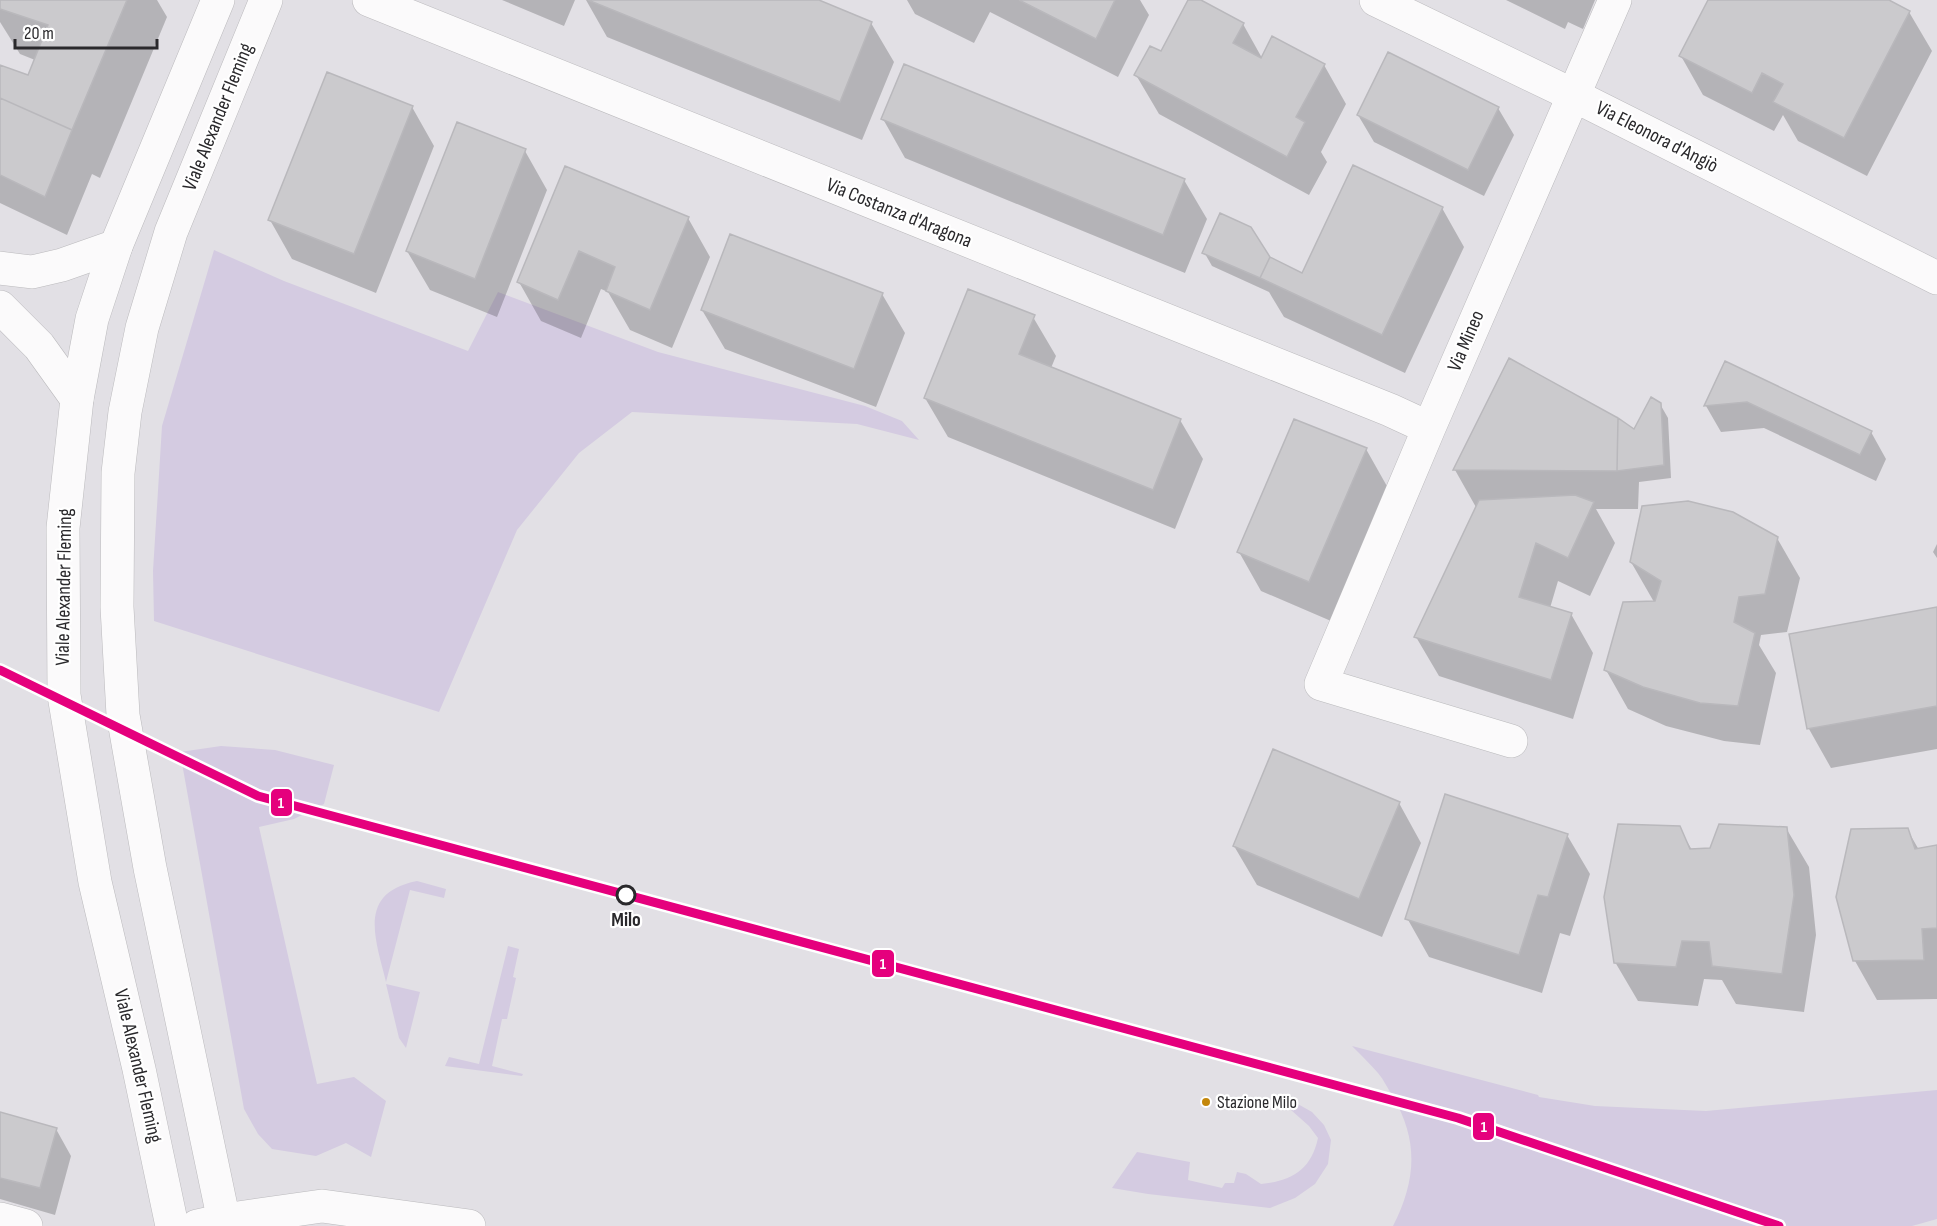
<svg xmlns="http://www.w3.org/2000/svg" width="1937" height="1226" viewBox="0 0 1937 1226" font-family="'Sofia Sans Condensed',sans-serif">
<rect width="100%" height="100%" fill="#e2e0e5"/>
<!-- green -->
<path fill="#d4cbe1" d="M 214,250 L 284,281 L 468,351 L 498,292 L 658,352 L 865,406 L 902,421 L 919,440 L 857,424 L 632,412 L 579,453 L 517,530 L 439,712 L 154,621 L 153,571 L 162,426 Z
M 221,746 L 275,750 L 334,765 L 324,804 L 294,819 L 259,827 L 317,1084 L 354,1077 L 386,1101 L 371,1157 L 346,1143 L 316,1156 L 272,1149 L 258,1134 L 244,1109 L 180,752 Z
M 417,881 L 446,889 L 444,898 L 410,890 L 386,982 C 376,940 356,893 417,881 Z
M 508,946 L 519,949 L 513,977 L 516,978 L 507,1019 L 502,1019 L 492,1066 L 523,1074 L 522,1076 L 445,1066 L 449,1057 L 479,1064 Z
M 386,984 L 420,992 L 406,1048 L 399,1038 Z
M 1352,1046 L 1538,1095 L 1539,1097 L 1595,1106 L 1706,1111 L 1937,1090 L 1937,1219 L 1912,1226 L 1393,1226 C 1416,1181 1419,1141 1393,1097 C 1388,1089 1384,1080 1378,1073 C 1370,1064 1361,1055 1352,1046 Z
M 1296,1103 L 1312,1112 L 1324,1125 L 1331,1140 L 1328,1164 L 1315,1184 L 1295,1198 L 1270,1208 L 1148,1194 L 1112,1188 L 1137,1152 L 1190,1162 L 1188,1180 L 1222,1188 L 1225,1183 L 1234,1183 L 1237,1172 L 1246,1174 L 1261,1184 C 1292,1181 1311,1170 1318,1138 L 1309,1126 L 1291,1110 Z"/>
<!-- shadow -->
<path fill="#0003" d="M 0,0 L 157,0 L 167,17 L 100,178 L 92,174 L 67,235 L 0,203 L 0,67 L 28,77 L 35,60 L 20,54 L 0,22 Z
M 502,0 L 575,0 L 564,26 Z
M 586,0 L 814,0 L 871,23 L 894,62 L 862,140 L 607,37 Z
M 907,0 L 1140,0 L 1149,15 L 1118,77 L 990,12 L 974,43 L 915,14 Z
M 1190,0 L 1198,0 L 1243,24 L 1262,58 L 1324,65 L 1346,104 L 1321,152 L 1327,162 L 1309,195 L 1159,114 L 1136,75 L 1161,53 Z
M 1506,0 L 1595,0 L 1583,29 L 1568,22 L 1565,29 Z
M 1710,0 L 1886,0 L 1909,12 L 1932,51 L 1867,176 L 1798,141 L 1783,115 L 1774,131 L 1703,95 L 1681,56 Z
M 412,107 L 434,146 L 376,293 L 292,259 L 270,220 Z
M 1498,108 L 1514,135 L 1484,196 L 1374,142 L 1358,115 Z
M 883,119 L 1184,180 L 1207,219 L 1185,273 L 905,158 Z
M 525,151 L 547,190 L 497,317 L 430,290 L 407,251 Z
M 566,168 L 688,218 L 710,257 L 672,348 L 630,330 L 608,292 L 601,289 L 581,338 L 541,321 L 519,282 Z
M 1442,208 L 1464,247 L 1405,373 L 1284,317 L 1269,292 L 1212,266 L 1204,252 L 1269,258 L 1303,275 Z
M 882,294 L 905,333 L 876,407 L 725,349 L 702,310 Z
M 1033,317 L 1056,356 L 1051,368 L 1180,420 L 1203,459 L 1175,529 L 948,437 L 925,398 Z
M 1510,361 L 1635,431 L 1660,404 L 1668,418 L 1671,478 L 1639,482 L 1638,509 L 1596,509 L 1615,543 L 1590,596 L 1558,581 L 1550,608 L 1571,614 L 1593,653 L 1573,719 L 1439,676 L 1416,637 L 1477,509 L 1455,470 Z
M 1726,363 L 1871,432 L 1886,459 L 1876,481 L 1764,428 L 1721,432 L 1706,406 Z
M 1366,449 L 1388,488 L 1331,621 L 1261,591 L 1239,552 Z
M 1777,538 L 1800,578 L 1787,632 L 1761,635 L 1759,645 L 1776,673 L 1760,745 L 1724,741 L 1666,726 L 1628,709 L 1606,670 L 1654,602 L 1631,562 Z
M 1937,544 L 1937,558 L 1933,552 Z
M 1937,608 L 1937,749 L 1831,768 L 1809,729 L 1791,635 Z
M 1399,803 L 1421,843 L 1382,937 L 1257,885 L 1234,846 Z
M 1679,828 L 1692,850 L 1711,850 L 1786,828 L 1809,867 L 1816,935 L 1804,1012 L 1736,1004 L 1722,980 L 1704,979 L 1698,1006 L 1638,1001 L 1615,962 Z
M 1907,829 L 1919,850 L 1937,846 L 1937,999 L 1877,1000 L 1855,961 Z
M 1567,835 L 1590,874 L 1570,936 L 1560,933 L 1542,993 L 1429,957 L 1407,918 Z
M 0,1114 L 56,1129 L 71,1156 L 55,1215 L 0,1199 Z"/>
<!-- building -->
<path fill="#cbcacd" stroke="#b9b8bc" stroke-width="1.5" d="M 0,0 L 127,0 L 72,130 L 0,98 L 0,65 L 28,75 L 48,25 L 0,9 Z
M 588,0 L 819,0 L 872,22 L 840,102 Z
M 1019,0 L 1115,0 L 1096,39 Z
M 1188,0 L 1201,0 L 1244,23 L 1233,43 L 1261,58 L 1272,36 L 1325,64 L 1296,117 L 1305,122 L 1287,157 L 1134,75 L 1150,46 L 1161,51 Z
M 1708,0 L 1889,0 L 1910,11 L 1844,138 L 1773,102 L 1783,84 L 1762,73 L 1752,93 L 1679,56 Z
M 1388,52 L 1499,107 L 1468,170 L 1357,115 Z
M 904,64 L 1185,179 L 1163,235 L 881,119 Z
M 327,72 L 413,106 L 354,254 L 268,220 Z
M 0,98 L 72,130 L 45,197 L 0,175 Z
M 457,122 L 526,149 L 475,279 L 406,251 Z
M 1353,165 L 1443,207 L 1382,335 L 1260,278 L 1270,257 L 1302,273 Z
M 565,166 L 689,217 L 650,310 L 606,291 L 615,267 L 579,251 L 558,300 L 517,282 Z
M 1220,213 L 1251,227 L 1270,257 L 1260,278 L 1202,253 Z
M 730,234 L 883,293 L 854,369 L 701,310 Z
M 968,289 L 1035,315 L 1019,354 L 1181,419 L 1153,490 L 924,398 Z
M 1509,358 L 1618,418 L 1617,471 L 1453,470 Z
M 1725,361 L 1872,431 L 1860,455 L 1747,402 L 1704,406 Z
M 1651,397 L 1661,403 L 1664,465 L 1617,471 L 1618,418 L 1634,429 Z
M 1294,419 L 1367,448 L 1309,582 L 1237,552 Z
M 1575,495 L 1594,502 L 1568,558 L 1536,543 L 1519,597 L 1572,613 L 1551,680 L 1414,637 L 1479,500 Z
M 1688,501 L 1733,512 L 1778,537 L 1765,594 L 1739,597 L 1734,622 L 1755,633 L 1738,706 L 1700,703 L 1643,687 L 1604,670 L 1623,602 L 1655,601 L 1661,581 L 1630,562 L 1642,506 Z
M 1937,607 L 1937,706 L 1807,729 L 1789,634 Z
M 1273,749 L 1400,802 L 1359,899 L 1233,846 Z
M 1445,794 L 1568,834 L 1548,897 L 1538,895 L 1519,955 L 1405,919 Z
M 1618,824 L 1680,826 L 1690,849 L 1710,848 L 1719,824 L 1787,827 L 1794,895 L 1782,974 L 1712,966 L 1709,942 L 1682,941 L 1676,967 L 1614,963 L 1604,897 Z
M 1908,828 L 1915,849 L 1937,845 L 1937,928 L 1922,929 L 1924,960 L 1853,961 L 1836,897 L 1851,829 Z
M 0,1112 L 57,1128 L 40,1188 L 0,1178 Z"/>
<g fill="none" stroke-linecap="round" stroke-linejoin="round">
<defs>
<path id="minor" d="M 369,0 L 1390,410 L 1429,428
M 1376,0 L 1573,95 L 1937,278
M 0,268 L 32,272 L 62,265 L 116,246
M 0,307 L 39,346 L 77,399
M 1511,741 L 1321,684 L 1429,428 L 1615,0
M 0,1219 L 26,1226
M 197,1226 L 224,1220 L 322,1206 L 469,1226"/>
<path id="major" d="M 172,1226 L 139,1069 L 95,882 L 64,695 L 63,528 L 77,399 L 92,319 L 116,246 L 218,0
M 225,1226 L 150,868 L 123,715 L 117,607 L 118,473 L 125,412 L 142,328 L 171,232 L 266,0"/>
</defs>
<!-- minor casing -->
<use href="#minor" stroke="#bbbabd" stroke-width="34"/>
<!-- major casing -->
<use href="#major" stroke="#bbbabd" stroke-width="34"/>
<!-- minor -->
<use href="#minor" stroke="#fbfafb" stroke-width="33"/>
<!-- major -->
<use href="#major" stroke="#fbfafb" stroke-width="33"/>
<defs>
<path id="metro-1" d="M 0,670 L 258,796 L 1458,1118 L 1779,1226"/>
</defs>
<!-- metro-1 casing -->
<use href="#metro-1" stroke="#fff" stroke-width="14"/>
<!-- metro-1 -->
<use href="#metro-1" stroke="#e5007d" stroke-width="9"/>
</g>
<!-- markers -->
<circle fill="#fff" stroke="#2a292c" stroke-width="3" cx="626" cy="895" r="9"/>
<circle fill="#c4870b" stroke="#fff" stroke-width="2" cx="1206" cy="1102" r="5"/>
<g text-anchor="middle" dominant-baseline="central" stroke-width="4.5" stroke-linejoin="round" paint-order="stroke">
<!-- bus labels -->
<g font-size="18" fill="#2a292c" stroke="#fff" text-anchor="start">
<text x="1217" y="1102">Stazione Milo</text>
</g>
<!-- street labels -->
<g font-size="20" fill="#2a292c" stroke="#fff">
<text transform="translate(218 117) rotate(-68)">Viale Alexander Fleming</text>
<text transform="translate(1657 137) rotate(27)">Via Eleonora d'Angiò</text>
<text transform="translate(899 213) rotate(22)">Via Costanza d'Aragona</text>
<text transform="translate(1466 341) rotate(-67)">Via Mineo</text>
<text transform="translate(64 587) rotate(-89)">Viale Alexander Fleming</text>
<text transform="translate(138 1066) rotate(77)">Viale Alexander Fleming</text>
</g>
<!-- stop labels -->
<g font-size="20" font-weight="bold" fill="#2a292c" stroke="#fff">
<text x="626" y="920">Milo</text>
</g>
</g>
<g stroke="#fff" stroke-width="2">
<rect x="270" y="788" width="23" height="29" rx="6" fill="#e5007d"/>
<rect x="871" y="949" width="24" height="29" rx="6" fill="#e5007d"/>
<rect x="1472" y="1112" width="23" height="29" rx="6" fill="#e5007d"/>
</g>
<g font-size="16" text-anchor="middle" font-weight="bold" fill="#fff">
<text x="281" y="808">1</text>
<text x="883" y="969">1</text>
<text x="1484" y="1132">1</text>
</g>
<!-- scale -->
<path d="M15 39v9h142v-9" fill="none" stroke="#2a292c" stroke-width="3"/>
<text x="24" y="39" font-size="18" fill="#2a292c" stroke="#ffffff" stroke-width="4.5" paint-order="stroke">20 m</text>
</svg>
